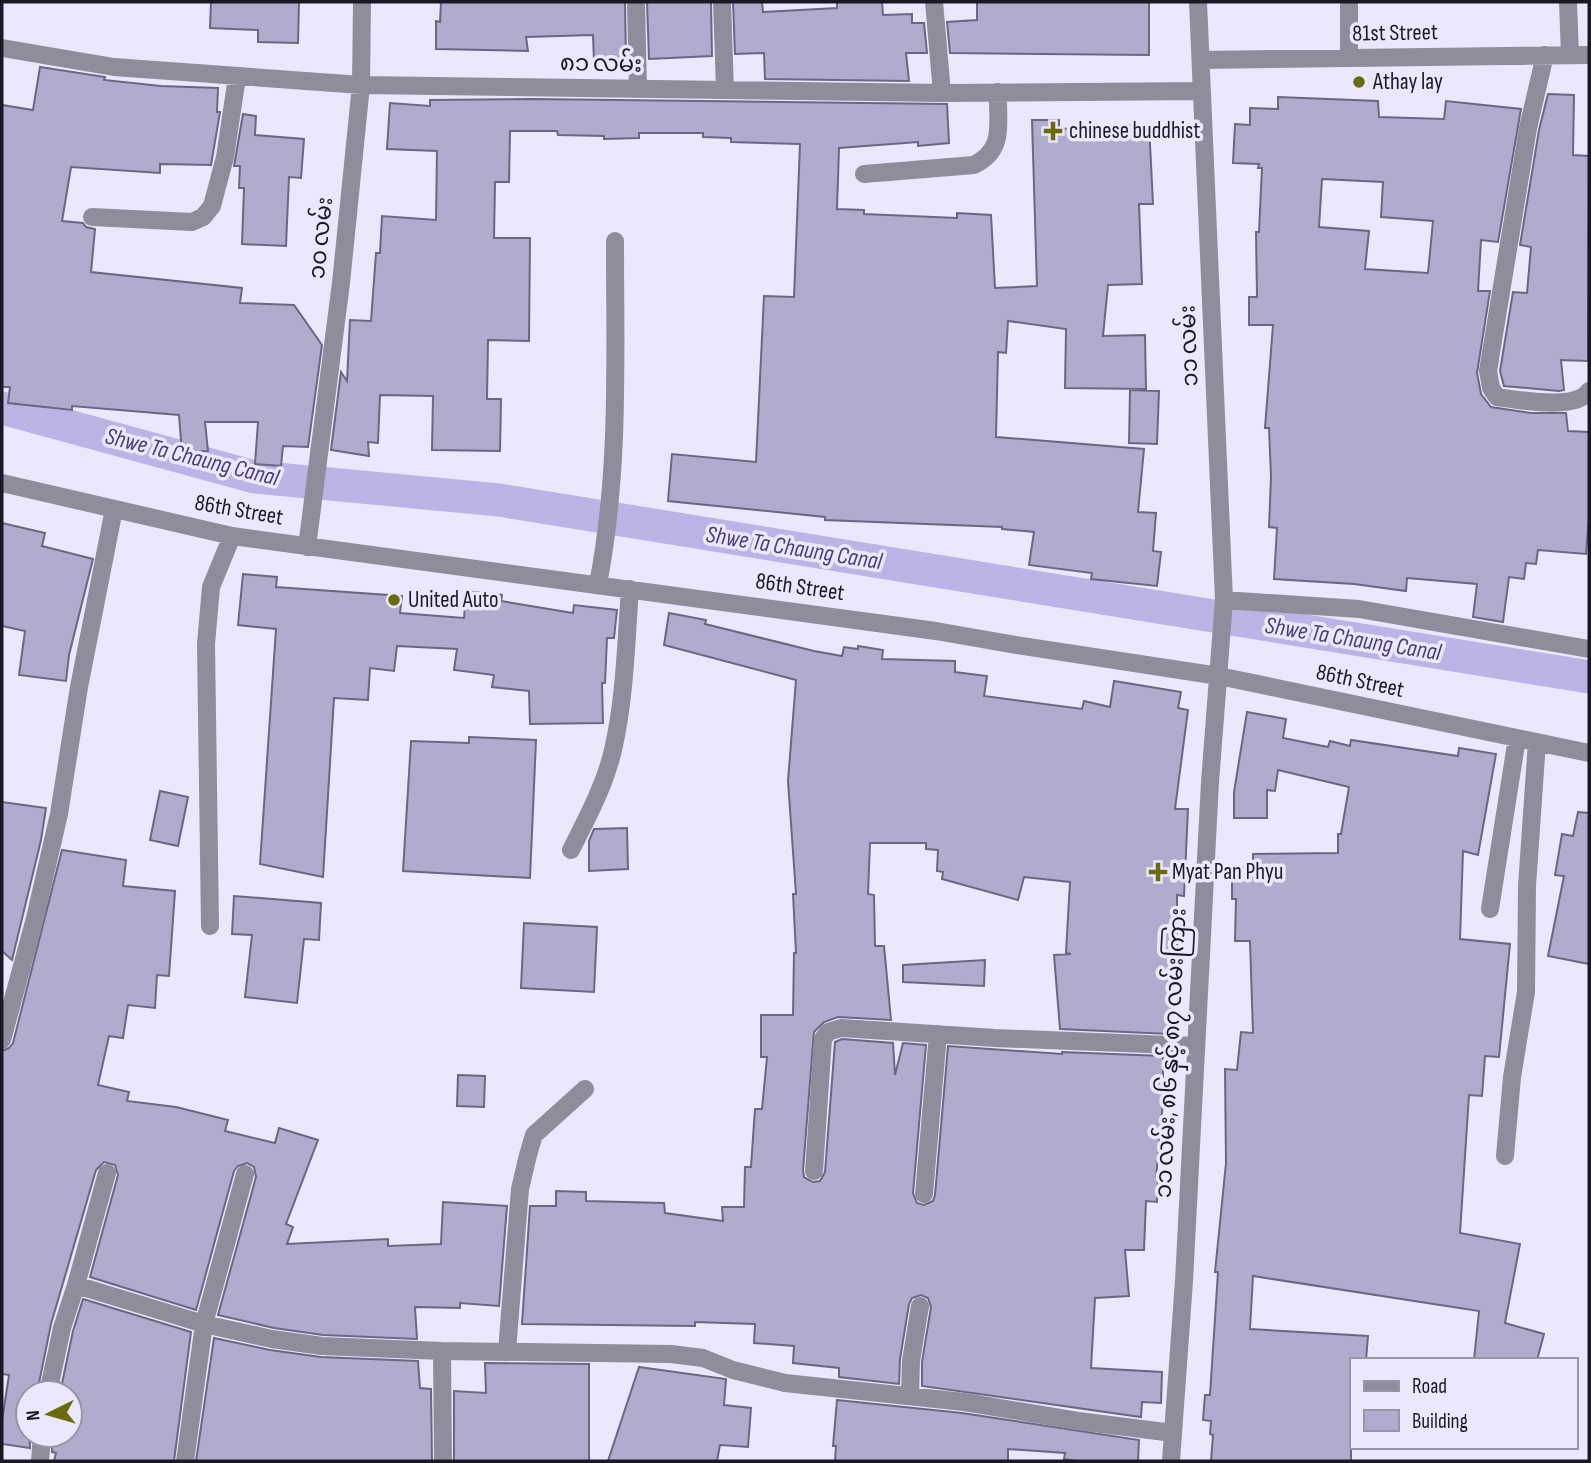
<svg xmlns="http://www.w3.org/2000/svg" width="1591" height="1463" viewBox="0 0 1591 1463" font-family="'Sofia Sans Condensed','Noto Sans Myanmar',sans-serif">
<rect width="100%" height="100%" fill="#ebe8fe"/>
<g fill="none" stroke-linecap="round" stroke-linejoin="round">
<!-- canal -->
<path stroke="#bbb4e6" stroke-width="33" d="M 2,408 L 255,477 L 499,500 L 1589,677"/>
</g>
<!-- building -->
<path fill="#b0acce" stroke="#6a6684" stroke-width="2" fill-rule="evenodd" d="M 211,2 L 299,2 L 298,43 L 258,42 L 258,30 L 210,28 Z
M 441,2 L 625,2 L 626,61 L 594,62 L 593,35 L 526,37 L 528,51 L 436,49 L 436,21 L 440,22 Z
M 647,2 L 711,2 L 712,56 L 649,59 Z
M 733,2 L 762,2 L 763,12 L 837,8 L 837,2 L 882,2 L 883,15 L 912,14 L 912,23 L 924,23 L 927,53 L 906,53 L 909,81 L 765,79 L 764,53 L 735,54 Z
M 977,2 L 1149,2 L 1149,55 L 950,53 L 947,22 L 977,20 Z
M 40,67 L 105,77 L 104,80 L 161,86 L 218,88 L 217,112 L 220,112 L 211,165 L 160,164 L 160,173 L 71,167 L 62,221 L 83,223 L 86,227 L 95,229 L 91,272 L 242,288 L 240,303 L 294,305 L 322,345 L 308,447 L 283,446 L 281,466 L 255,464 L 258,422 L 205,422 L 208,451 L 182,453 L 179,415 L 72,406 L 72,410 L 8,403 L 10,387 L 2,387 L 2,105 L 33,110 Z
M 1548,94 L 1574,95 L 1573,155 L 1589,156 L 1588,361 L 1561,360 L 1564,390 L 1559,391 L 1504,386 L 1500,371 L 1513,292 L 1527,293 L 1531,247 L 1520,245 L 1539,130 Z
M 1278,97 L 1378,101 L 1379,117 L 1444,119 L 1446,101 L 1521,109 L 1498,242 L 1481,240 L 1478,291 L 1490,291 L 1477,373 L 1481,394 L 1491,407 L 1531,413 L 1566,413 L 1568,431 L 1589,432 L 1589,516 L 1586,554 L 1538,550 L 1536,564 L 1526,563 L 1524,579 L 1509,577 L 1503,622 L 1473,617 L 1477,584 L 1407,578 L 1406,591 L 1354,584 L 1274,579 L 1277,528 L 1269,527 L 1271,477 L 1269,428 L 1265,428 L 1273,325 L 1249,325 L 1249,297 L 1257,297 L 1256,232 L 1259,232 L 1262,168 L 1258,168 L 1259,164 L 1233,163 L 1235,124 L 1250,125 L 1250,108 L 1278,109 ZM 1322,179 L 1383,182 L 1381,217 L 1433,221 L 1428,273 L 1365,269 L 1369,231 L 1319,227 Z
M 532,99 L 947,104 L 949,143 L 918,146 L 918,142 L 839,148 L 837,209 L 864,210 L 864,214 L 957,218 L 957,213 L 991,215 L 995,288 L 1037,286 L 1032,120 L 1059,120 L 1059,129 L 1149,124 L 1153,204 L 1139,204 L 1142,284 L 1108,285 L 1103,336 L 1145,335 L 1146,389 L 1065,388 L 1066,329 L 1008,321 L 1006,353 L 998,352 L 996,437 L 1144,449 L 1138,512 L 1156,513 L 1153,551 L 1161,552 L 1157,586 L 1091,579 L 1092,573 L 1029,565 L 1034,532 L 1002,529 L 1002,527 L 825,520 L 825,517 L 668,501 L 672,454 L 756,462 L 764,296 L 794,297 L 800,144 L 731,142 L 731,138 L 703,137 L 703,133 L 639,133 L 639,138 L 604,139 L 604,136 L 558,135 L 557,131 L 510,131 L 509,182 L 495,182 L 494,238 L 530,238 L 529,341 L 488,340 L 487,399 L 501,399 L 500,451 L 432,450 L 433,396 L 380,395 L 378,443 L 368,442 L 369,456 L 331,450 L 341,372 L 347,381 L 350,320 L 371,321 L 376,253 L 380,253 L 382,216 L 436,220 L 437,151 L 387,149 L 390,103 L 430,106 L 430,100 Z
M 243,114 L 256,116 L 255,135 L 304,139 L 301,178 L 289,177 L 286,246 L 242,244 L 244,188 L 239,188 L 240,166 L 234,166 Z
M 1130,390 L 1159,391 L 1157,444 L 1129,443 Z
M 2,523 L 45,533 L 42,546 L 93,559 L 69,655 L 66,681 L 19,675 L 25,631 L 2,626 Z
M 243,574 L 277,577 L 276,587 L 402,596 L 400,613 L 464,618 L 466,591 L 502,595 L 501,601 L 573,613 L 574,605 L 617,610 L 614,638 L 607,638 L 605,683 L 602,683 L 603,723 L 530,724 L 529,691 L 492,687 L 494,675 L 454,670 L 457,649 L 397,646 L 394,671 L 370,668 L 368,700 L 334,698 L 323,877 L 260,864 L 276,629 L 238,625 Z
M 669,613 L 706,620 L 705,624 L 814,651 L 842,656 L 844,647 L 858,649 L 858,646 L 883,650 L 882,659 L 955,661 L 955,672 L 987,676 L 984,696 L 1082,709 L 1084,701 L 1110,707 L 1114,681 L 1181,692 L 1178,708 L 1188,710 L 1175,809 L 1188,809 L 1184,896 L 1177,895 L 1177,984 L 1172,984 L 1170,1034 L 1060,1029 L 1054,955 L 1071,954 L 1066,953 L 1070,882 L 1024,877 L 1018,900 L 942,879 L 943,872 L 937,871 L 938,850 L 926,849 L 926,843 L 870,843 L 868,894 L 874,895 L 875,946 L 884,946 L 891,1020 L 838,1017 L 824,1022 L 814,1032 L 803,1170 L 804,1177 L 813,1182 L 820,1181 L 825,1172 L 835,1042 L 842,1039 L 893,1043 L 895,1075 L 903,1043 L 926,1045 L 913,1193 L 917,1203 L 924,1205 L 933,1201 L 935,1195 L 948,1046 L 1062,1054 L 1062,1052 L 1163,1056 L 1163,1102 L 1156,1177 L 1158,1177 L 1157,1202 L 1146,1201 L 1144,1250 L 1125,1250 L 1129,1296 L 1095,1298 L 1091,1368 L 1162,1372 L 1161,1403 L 1142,1402 L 1141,1417 L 922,1386 L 922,1362 L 931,1307 L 928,1298 L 921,1295 L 912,1298 L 909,1304 L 900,1359 L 899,1384 L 839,1377 L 839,1368 L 793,1363 L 794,1346 L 754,1343 L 755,1324 L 695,1322 L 695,1326 L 522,1324 L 530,1206 L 556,1206 L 556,1191 L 586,1192 L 586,1201 L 664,1203 L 665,1213 L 723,1221 L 722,1207 L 744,1207 L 745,1167 L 751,1167 L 755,1109 L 762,1109 L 767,1057 L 761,1057 L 761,1015 L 793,1015 L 794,953 L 796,953 L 793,894 L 796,894 L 788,781 L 796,680 L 664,645 Z
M 1247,712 L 1286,719 L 1283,738 L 1328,747 L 1330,741 L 1350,746 L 1351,740 L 1458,756 L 1459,748 L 1496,754 L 1478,855 L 1463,851 L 1460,939 L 1510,944 L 1499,1057 L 1485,1056 L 1482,1096 L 1469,1095 L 1460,1233 L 1520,1244 L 1505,1323 L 1544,1334 L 1537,1360 L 1474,1360 L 1479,1311 L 1253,1276 L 1250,1329 L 1368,1336 L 1366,1360 L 1351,1360 L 1351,1461 L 1211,1461 L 1213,1435 L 1210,1434 L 1211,1421 L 1203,1420 L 1205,1395 L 1210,1395 L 1218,1272 L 1215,1272 L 1226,1163 L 1225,1069 L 1237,1070 L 1241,1032 L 1253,1033 L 1250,941 L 1235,941 L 1236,899 L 1232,899 L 1232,867 L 1253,867 L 1253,854 L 1338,853 L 1338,834 L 1341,834 L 1349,787 L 1278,770 L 1275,791 L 1267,790 L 1267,818 L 1234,818 L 1234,792 Z
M 469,737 L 536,740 L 530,878 L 403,871 L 411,741 L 469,743 Z
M 160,791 L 188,797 L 178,846 L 150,840 Z
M 2,802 L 46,808 L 41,840 L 12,960 L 2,951 Z
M 1578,812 L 1589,813 L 1589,964 L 1548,956 L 1564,876 L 1555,875 L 1562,834 L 1573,836 Z
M 627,828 L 628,869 L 589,871 L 589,841 L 594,829 Z
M 62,850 L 126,860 L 123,886 L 175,891 L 169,976 L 157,975 L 155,1008 L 128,1005 L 123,1038 L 109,1036 L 98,1085 L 129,1092 L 127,1101 L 176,1107 L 228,1120 L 225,1131 L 275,1143 L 279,1128 L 318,1140 L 286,1224 L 293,1227 L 287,1244 L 388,1239 L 388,1246 L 441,1244 L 443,1202 L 507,1206 L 499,1306 L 460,1303 L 460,1308 L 415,1307 L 417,1339 L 323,1335 L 274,1328 L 218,1315 L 256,1177 L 254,1167 L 247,1163 L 238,1166 L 234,1171 L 196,1310 L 90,1277 L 118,1175 L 115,1165 L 104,1162 L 96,1170 L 51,1324 L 37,1393 L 28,1393 L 30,1448 L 2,1444 L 2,1421 L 9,1375 L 2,1374 L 2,1051 L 9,1048 L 13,1043 Z
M 234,896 L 321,903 L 319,940 L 304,939 L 297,1003 L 245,997 L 252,935 L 232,934 Z
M 524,923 L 597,927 L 594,992 L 521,988 Z
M 985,960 L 984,986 L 903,982 L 903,965 Z
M 458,1075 L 485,1076 L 484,1107 L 457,1106 Z
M 83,1299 L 191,1332 L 174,1461 L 54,1461 L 56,1453 L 52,1452 L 53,1435 L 70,1435 L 70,1393 L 60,1393 L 73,1331 Z
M 214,1338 L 270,1350 L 321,1357 L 418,1361 L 420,1388 L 431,1389 L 432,1461 L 196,1461 Z
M 485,1363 L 589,1364 L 589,1461 L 454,1461 L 454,1391 L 486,1393 Z
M 639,1367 L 726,1379 L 724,1405 L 751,1408 L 748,1447 L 720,1445 L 717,1461 L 608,1461 Z
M 837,1400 L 962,1413 L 1139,1440 L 1138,1461 L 1077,1461 L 1064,1459 L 1065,1453 L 1008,1449 L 1008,1461 L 835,1461 L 836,1446 L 833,1446 Z"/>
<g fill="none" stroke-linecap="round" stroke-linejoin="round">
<!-- minor -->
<path stroke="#8e8d9b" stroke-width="18" d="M 636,2 L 638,89
M 722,2 L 725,90
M 934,2 L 942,93
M 1349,2 L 1349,58
M 1568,2 L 1570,55
M 2,48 L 114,67 L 361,85 L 942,93 L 1202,91
M 1545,55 L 1528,128 L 1488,371 L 1491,388 L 1497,397 C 1519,400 1576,411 1589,391
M 1201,60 L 1589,55
M 864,174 L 974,165 C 1006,149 997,124 998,92
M 92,217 L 192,222 L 203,217 L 212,206 L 225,157 L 237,77
M 2,483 L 232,536 L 936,631 L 1016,645 L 1219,676 L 1589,753
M 307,547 L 341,283 L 361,85 L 362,2
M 598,584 C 620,471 615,356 615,241
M 1224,600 L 1359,609 L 1589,649
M 571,850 C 587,818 605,785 613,750 C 625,698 626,642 630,589
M 1490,909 L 1517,738
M 210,926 L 206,644 L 211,587 L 232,536
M 2,1040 L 35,918 L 59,814 L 79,687 L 114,509
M 1505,1156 L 1512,1077 L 1526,992 L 1527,886 L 1537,742
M 814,1171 L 823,1039 L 828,1032 L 841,1028 L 995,1038 L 1196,1046
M 924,1194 L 938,1034
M 76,1285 L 204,1324 L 272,1339 L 322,1346 L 442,1351 L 671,1354 L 703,1358 L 733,1370 L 785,1383 L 964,1402 L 1078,1421 L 1173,1433
M 442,1351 L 443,1461
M 507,1351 L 520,1189 L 528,1155 L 534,1135 L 585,1089
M 48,1393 L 62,1328 L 76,1285 L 107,1173
M 910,1396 L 911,1361 L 920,1306
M 40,1461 L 42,1435
M 185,1461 L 204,1324 L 245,1174
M 1171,1461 L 1184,1281 L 1210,782 L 1224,600 L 1198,2"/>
</g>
<!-- markers -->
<g fill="#696b0c" stroke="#ebe8fe" stroke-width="2.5">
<circle cx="1359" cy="82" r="7"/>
<path d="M1049.5 120.5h7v7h7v7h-7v7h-7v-7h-7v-7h7z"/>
<circle cx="394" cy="600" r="7"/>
<path d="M1154.5 861.5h7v7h7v7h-7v7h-7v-7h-7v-7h7z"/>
</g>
<g text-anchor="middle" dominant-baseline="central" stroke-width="7" stroke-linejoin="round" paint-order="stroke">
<!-- street labels -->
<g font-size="23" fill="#1a1825" stroke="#ebe8fe">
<text transform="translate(1395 33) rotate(-1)">81st Street</text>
<text transform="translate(601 64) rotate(1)">၈၁ လမ်း</text>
<text transform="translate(321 238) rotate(-84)">၁၀ လမ်း</text>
<text transform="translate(1189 346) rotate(-92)">၁၁ လမ်း</text>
<text transform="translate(239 510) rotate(10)">86th Street</text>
<text transform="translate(800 587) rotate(8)">86th Street</text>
<text transform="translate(1360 681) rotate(12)">86th Street</text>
<text transform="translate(1171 1053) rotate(-87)">၁၁ လမ်း, ၈၆ နှင့် ၈၇ လမ်းကြား</text>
</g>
<!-- poi labels -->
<g font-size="23" fill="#1a1825" stroke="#ebe8fe" text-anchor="start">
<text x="1373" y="82">Athay lay</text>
<text x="1069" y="131">chinese buddhist</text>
<text x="408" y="600">United Auto</text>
<text x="1172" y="872">Myat Pan Phyu</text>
</g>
<!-- water labels -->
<g font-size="24" font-style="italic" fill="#4a3d7b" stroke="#ebe8fe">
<text transform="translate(192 457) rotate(14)">Shwe Ta Chaung Canal</text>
<text transform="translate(794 548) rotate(9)">Shwe Ta Chaung Canal</text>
<text transform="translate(1353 639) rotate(9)">Shwe Ta Chaung Canal</text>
</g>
</g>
<!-- border -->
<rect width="1591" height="1463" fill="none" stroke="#1a1825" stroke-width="7"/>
<!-- legend -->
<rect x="1350" y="1358" width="228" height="91" fill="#ebe8fe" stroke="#9795a7" stroke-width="2"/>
<rect x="1364" y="1381" width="35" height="10" fill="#8e8d9b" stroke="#9795a7" stroke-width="2"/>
<text x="1412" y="1393" font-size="21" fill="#1a1825">Road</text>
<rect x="1364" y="1410" width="35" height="21" fill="#b0acce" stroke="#9795a7" stroke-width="2"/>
<text x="1412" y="1428" font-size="21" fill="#1a1825">Building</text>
<!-- north arrow -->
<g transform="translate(49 1414) rotate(265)"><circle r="33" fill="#ebe8fe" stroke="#9795a7" stroke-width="2"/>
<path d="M0-5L12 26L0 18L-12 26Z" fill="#696b0c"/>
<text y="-10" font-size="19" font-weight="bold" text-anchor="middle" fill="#1a1825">N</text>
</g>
</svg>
